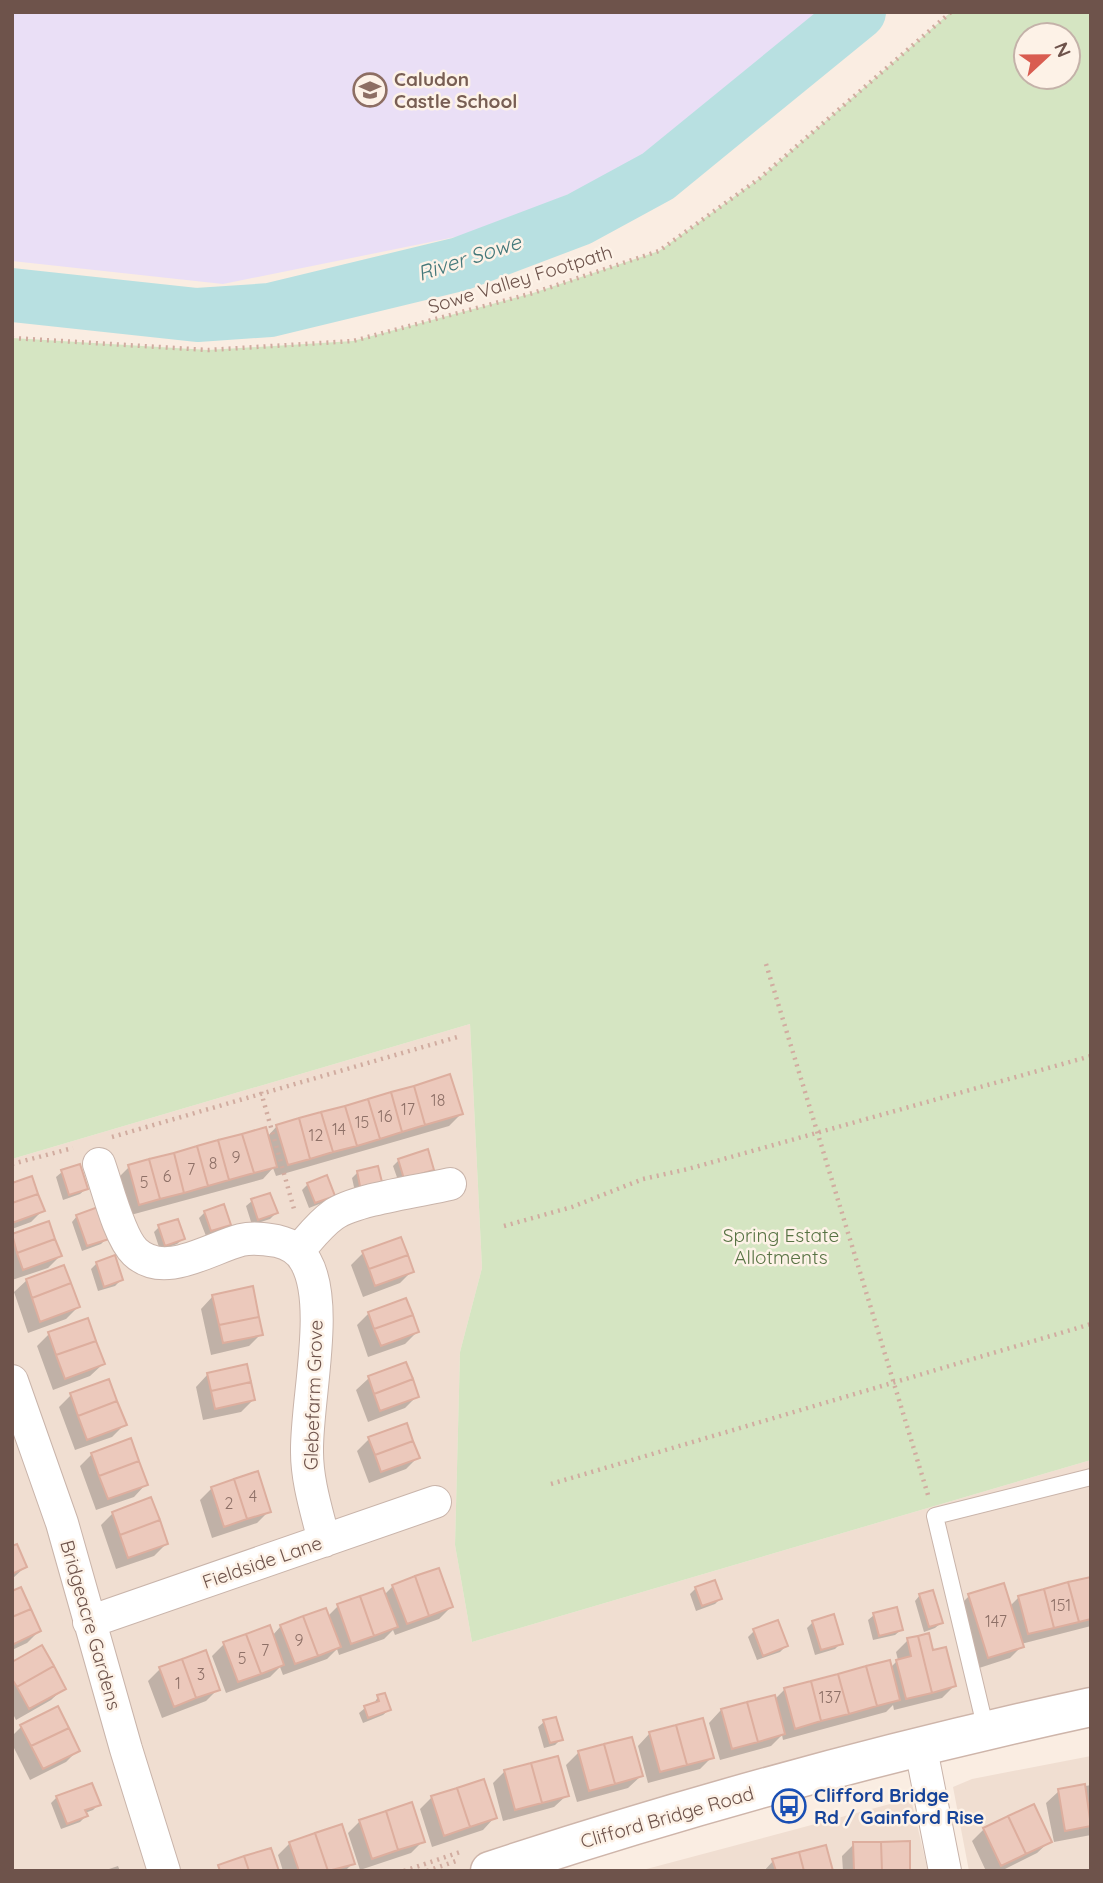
<svg xmlns="http://www.w3.org/2000/svg" width="1103" height="1883" viewBox="0 0 1103 1883" font-family="Quicksand,sans-serif">
<rect width="100%" height="100%" fill="#faede2"/>
<!-- residential -->
<path fill="#f0ded1" d="M 470,1024 L 482,1268 L 460,1352 L 455,1545 L 472,1642 L 1091,1460 L 1091,1707 L 490,1871 L 12,1871 L 12,1159 Z
M 1091,1756 L 1091,1871 L 969,1871 L 953,1787 L 972,1779 Z
M 911,1799 L 928,1871 L 639,1871 L 890,1804 Z"/>
<!-- education -->
<path fill="#eadff6" d="M 12,12 L 829,12 L 628,168 L 485,231 L 223,284 L 12,261 Z"/>
<!-- green -->
<path fill="#d5e5c2" fill-rule="evenodd" d="M 951,12 L 1091,12 L 1091,1460 L 472,1642 L 455,1545 L 460,1352 L 482,1268 L 470,1024 L 12,1159 L 12,338 L 208,350 L 353,341 L 533,293 L 659,251 L 760,178 ZM 1026,35 L 1068,35 L 1068,77 L 1026,77 Z"/>
<!-- shadow -->
<path fill="#0003" d="M 461,1114 L 449,1126 L 276,1176 L 273,1168 L 263,1179 L 127,1216 L 117,1179 L 129,1167 L 267,1137 L 277,1126 Z
M 399,1160 L 432,1169 L 427,1175 L 399,1183 L 393,1166 Z
M 377,1168 L 356,1196 L 352,1178 L 358,1172 Z
M 62,1172 L 86,1189 L 80,1194 L 63,1200 L 56,1177 Z
M 308,1184 L 333,1195 L 327,1201 L 309,1208 L 302,1190 Z
M 12,1185 L 43,1210 L 31,1222 L 12,1229 Z
M 252,1201 L 276,1213 L 270,1219 L 252,1225 L 246,1206 Z
M 205,1212 L 229,1224 L 223,1230 L 206,1236 L 199,1218 Z
M 77,1216 L 107,1238 L 101,1244 L 82,1251 L 72,1222 Z
M 48,1224 L 60,1256 L 48,1268 L 12,1280 L 12,1236 Z
M 159,1227 L 183,1239 L 177,1244 L 160,1250 L 154,1232 Z
M 363,1253 L 412,1271 L 400,1283 L 363,1297 L 351,1265 Z
M 97,1263 L 121,1280 L 115,1286 L 98,1291 L 91,1269 Z
M 27,1280 L 78,1307 L 66,1319 L 28,1333 L 14,1292 Z
M 213,1296 L 261,1334 L 249,1346 L 211,1355 L 201,1309 Z
M 369,1313 L 417,1332 L 405,1344 L 368,1357 L 357,1325 Z
M 49,1334 L 103,1364 L 90,1376 L 53,1390 L 37,1346 Z
M 405,1364 L 417,1396 L 405,1408 L 368,1422 L 356,1390 L 369,1378 Z
M 208,1374 L 253,1400 L 241,1412 L 203,1420 L 196,1387 Z
M 71,1395 L 124,1425 L 112,1437 L 75,1450 L 59,1407 Z
M 369,1439 L 418,1457 L 406,1469 L 369,1483 L 357,1451 Z
M 92,1454 L 146,1484 L 134,1497 L 96,1510 L 80,1466 Z
M 212,1488 L 269,1511 L 257,1523 L 212,1538 L 200,1500 Z
M 113,1513 L 166,1544 L 154,1556 L 116,1569 L 101,1525 Z
M 12,1540 L 25,1567 L 12,1579 Z
M 1091,1579 L 1091,1626 L 1021,1644 L 1022,1646 L 1010,1658 L 976,1669 L 957,1608 L 969,1596 L 1009,1607 L 1019,1597 Z
M 393,1586 L 451,1607 L 439,1619 L 395,1635 L 393,1630 L 384,1639 L 339,1655 L 337,1649 L 327,1659 L 283,1675 L 280,1667 L 270,1677 L 226,1693 L 212,1656 L 224,1644 L 272,1636 L 281,1626 L 328,1616 L 338,1606 L 384,1595 Z
M 696,1588 L 720,1599 L 715,1604 L 696,1611 L 690,1594 Z
M 12,1593 L 39,1631 L 27,1643 L 12,1650 Z
M 920,1595 L 941,1623 L 935,1628 L 924,1632 L 915,1601 Z
M 874,1615 L 901,1630 L 895,1635 L 873,1640 L 868,1620 Z
M 777,1622 L 786,1646 L 780,1652 L 757,1660 L 748,1637 L 754,1631 Z
M 813,1622 L 841,1643 L 835,1649 L 815,1655 L 807,1628 Z
M 908,1640 L 932,1653 L 954,1686 L 942,1698 L 894,1710 L 893,1705 L 886,1712 L 783,1740 L 782,1735 L 771,1746 L 720,1760 L 709,1723 L 721,1710 L 774,1700 L 785,1689 L 890,1668 L 898,1660 L 896,1652 Z
M 12,1664 L 64,1688 L 51,1700 L 16,1720 L 12,1712 Z
M 160,1669 L 218,1689 L 206,1701 L 162,1718 L 148,1681 Z
M 378,1697 L 389,1710 L 383,1715 L 363,1723 L 359,1713 L 365,1708 L 373,1705 Z
M 544,1722 L 561,1739 L 555,1745 L 544,1748 L 538,1727 Z
M 22,1726 L 78,1750 L 66,1762 L 30,1780 L 12,1744 L 12,1736 Z
M 650,1733 L 712,1757 L 700,1769 L 648,1783 L 638,1746 Z
M 579,1752 L 641,1776 L 628,1788 L 577,1802 L 566,1765 Z
M 505,1771 L 567,1795 L 554,1807 L 503,1821 L 493,1783 Z
M 1091,1785 L 1091,1835 L 1054,1842 L 1046,1803 L 1059,1791 Z
M 57,1797 L 99,1804 L 93,1810 L 85,1813 L 86,1816 L 80,1822 L 61,1829 L 51,1803 Z
M 432,1797 L 495,1817 L 483,1830 L 432,1847 L 420,1809 Z
M 360,1821 L 423,1841 L 411,1853 L 360,1870 L 348,1833 Z
M 984,1829 L 1050,1841 L 1037,1853 L 1001,1871 L 986,1871 L 972,1841 Z
M 290,1843 L 353,1863 L 345,1871 L 283,1871 L 278,1855 Z
M 854,1844 L 909,1871 L 843,1871 L 842,1856 Z
M 773,1861 L 831,1871 L 764,1871 Z
M 118,1866 L 120,1871 L 103,1871 Z"/>
<g fill="none" stroke-linecap="round" stroke-linejoin="round">
<!-- river -->
<path stroke="#b8e0e1" stroke-width="54" d="M 12,295 L 197,315 L 270,310 L 460,264 L 579,219 L 658,176 L 859,12"/>
</g>
<!-- building -->
<path fill="#ecc9bc" stroke="#ddae9e" stroke-width="2" d="M 450,1074 L 463,1114 L 425,1125 L 414,1086 Z
M 414,1086 L 425,1125 L 402,1132 L 391,1092 Z
M 391,1092 L 402,1132 L 380,1139 L 368,1099 Z
M 368,1099 L 380,1139 L 357,1146 L 345,1106 Z
M 345,1106 L 357,1146 L 333,1152 L 321,1112 Z
M 321,1112 L 333,1152 L 310,1159 L 299,1118 Z
M 299,1118 L 310,1159 L 288,1165 L 276,1125 Z
M 266,1127 L 277,1167 L 254,1173 L 242,1134 Z
M 242,1134 L 254,1173 L 229,1180 L 218,1140 Z
M 218,1140 L 229,1180 L 208,1186 L 197,1146 Z
M 197,1146 L 208,1186 L 184,1193 L 174,1153 Z
M 428,1149 L 434,1170 L 404,1179 L 398,1159 Z
M 174,1153 L 184,1193 L 160,1199 L 149,1159 Z
M 149,1159 L 160,1199 L 139,1205 L 128,1165 Z
M 80,1164 L 88,1189 L 69,1195 L 61,1170 Z
M 378,1166 L 383,1186 L 361,1191 L 357,1171 Z
M 327,1175 L 335,1196 L 315,1203 L 307,1183 Z
M 32,1176 L 38,1194 L 12,1203 L 12,1183 Z
M 270,1193 L 278,1213 L 258,1220 L 251,1199 Z
M 38,1194 L 45,1211 L 12,1223 L 12,1203 Z
M 224,1204 L 231,1225 L 211,1231 L 204,1211 Z
M 98,1207 L 109,1239 L 87,1246 L 76,1215 Z
M 178,1219 L 185,1239 L 165,1246 L 158,1225 Z
M 49,1221 L 55,1239 L 17,1253 L 12,1234 Z
M 401,1237 L 408,1255 L 369,1269 L 362,1251 Z
M 55,1239 L 62,1256 L 23,1270 L 17,1253 Z
M 115,1255 L 123,1280 L 104,1287 L 96,1262 Z
M 408,1255 L 414,1272 L 375,1286 L 369,1269 Z
M 64,1265 L 71,1283 L 32,1298 L 26,1279 Z
M 71,1283 L 80,1307 L 40,1322 L 32,1298 Z
M 253,1286 L 259,1317 L 219,1325 L 212,1295 Z
M 406,1298 L 413,1315 L 374,1329 L 368,1312 Z
M 413,1315 L 419,1332 L 381,1346 L 374,1329 Z
M 259,1317 L 263,1335 L 223,1343 L 219,1325 Z
M 88,1318 L 96,1341 L 56,1355 L 48,1332 Z
M 96,1341 L 105,1364 L 65,1379 L 56,1355 Z
M 406,1362 L 413,1379 L 374,1394 L 368,1376 Z
M 247,1364 L 251,1382 L 211,1391 L 207,1373 Z
M 109,1379 L 117,1401 L 78,1416 L 70,1393 Z
M 413,1379 L 419,1397 L 380,1411 L 374,1394 Z
M 251,1382 L 255,1400 L 215,1409 L 211,1391 Z
M 117,1401 L 127,1425 L 87,1440 L 78,1416 Z
M 407,1423 L 413,1441 L 375,1455 L 368,1437 Z
M 131,1438 L 139,1461 L 99,1476 L 91,1453 Z
M 413,1441 L 420,1458 L 381,1472 L 375,1455 Z
M 139,1461 L 148,1485 L 108,1499 L 99,1476 Z
M 258,1471 L 271,1512 L 247,1519 L 234,1479 Z
M 234,1479 L 247,1519 L 224,1527 L 211,1487 Z
M 151,1497 L 160,1520 L 120,1535 L 112,1512 Z
M 160,1520 L 168,1544 L 128,1558 L 120,1535 Z
M 17,1544 L 27,1567 L 12,1574 L 12,1546 Z
M 439,1568 L 453,1607 L 429,1616 L 415,1576 Z
M 415,1576 L 429,1616 L 407,1624 L 392,1585 Z
M 1091,1577 L 1091,1619 L 1079,1622 L 1068,1582 Z
M 715,1580 L 722,1599 L 702,1606 L 695,1587 Z
M 1068,1582 L 1079,1622 L 1054,1628 L 1044,1589 Z
M 1004,1583 L 1024,1647 L 988,1658 L 968,1594 Z
M 21,1587 L 31,1609 L 12,1617 L 12,1591 Z
M 383,1588 L 398,1627 L 374,1636 L 360,1596 Z
M 1044,1589 L 1054,1628 L 1028,1634 L 1018,1596 Z
M 933,1590 L 943,1623 L 929,1627 L 919,1594 Z
M 360,1596 L 374,1636 L 351,1644 L 337,1604 Z
M 897,1607 L 903,1630 L 879,1636 L 873,1613 Z
M 326,1608 L 341,1647 L 318,1656 L 303,1616 Z
M 31,1609 L 41,1631 L 12,1645 L 12,1617 Z
M 834,1614 L 843,1644 L 821,1650 L 812,1621 Z
M 303,1616 L 318,1656 L 295,1664 L 280,1625 Z
M 778,1620 L 788,1646 L 763,1656 L 753,1629 Z
M 270,1625 L 284,1665 L 261,1674 L 246,1634 Z
M 929,1633 L 933,1650 L 946,1647 L 956,1686 L 932,1693 L 918,1636 Z
M 246,1634 L 261,1674 L 238,1682 L 223,1642 Z
M 918,1636 L 932,1693 L 906,1699 L 896,1660 L 911,1656 L 907,1638 Z
M 42,1645 L 54,1666 L 17,1687 L 12,1679 L 12,1662 Z
M 206,1650 L 220,1690 L 196,1698 L 182,1659 Z
M 182,1659 L 196,1698 L 174,1707 L 159,1667 Z
M 890,1660 L 900,1700 L 877,1706 L 866,1666 Z
M 54,1666 L 66,1689 L 29,1709 L 17,1687 Z
M 866,1666 L 877,1706 L 849,1714 L 838,1674 Z
M 838,1674 L 849,1714 L 821,1721 L 811,1681 Z
M 811,1681 L 821,1721 L 795,1729 L 784,1688 Z
M 385,1693 L 391,1710 L 368,1718 L 364,1706 L 379,1701 L 377,1695 Z
M 775,1695 L 785,1734 L 758,1742 L 747,1702 Z
M 747,1702 L 758,1742 L 732,1749 L 721,1709 Z
M 58,1706 L 69,1728 L 31,1746 L 20,1725 Z
M 556,1717 L 563,1740 L 550,1743 L 543,1720 Z
M 703,1718 L 714,1758 L 687,1765 L 676,1725 Z
M 676,1725 L 687,1765 L 660,1772 L 649,1732 Z
M 69,1728 L 80,1751 L 43,1769 L 31,1746 Z
M 632,1737 L 643,1776 L 615,1784 L 604,1744 Z
M 604,1744 L 615,1784 L 589,1791 L 578,1751 Z
M 558,1756 L 569,1796 L 542,1803 L 531,1763 Z
M 531,1763 L 542,1803 L 515,1810 L 504,1770 Z
M 484,1779 L 497,1818 L 470,1827 L 457,1788 Z
M 92,1783 L 101,1805 L 85,1810 L 88,1816 L 67,1824 L 56,1796 Z
M 1085,1784 L 1091,1826 L 1065,1831 L 1058,1789 Z
M 457,1788 L 470,1827 L 444,1836 L 431,1796 Z
M 412,1802 L 425,1842 L 398,1850 L 386,1811 Z
M 1034,1804 L 1052,1842 L 1026,1854 L 1008,1816 Z
M 386,1811 L 398,1850 L 372,1859 L 359,1820 Z
M 1008,1816 L 1026,1854 L 1001,1866 L 983,1828 Z
M 342,1824 L 355,1864 L 328,1871 L 315,1833 Z
M 315,1833 L 328,1871 L 299,1871 L 289,1842 Z
M 910,1841 L 910,1871 L 882,1871 L 881,1842 Z
M 853,1842 L 881,1842 L 882,1871 L 854,1871 Z
M 826,1845 L 833,1871 L 804,1871 L 799,1852 Z
M 271,1848 L 279,1871 L 249,1871 L 244,1856 Z
M 799,1852 L 804,1871 L 776,1871 L 772,1859 Z
M 244,1856 L 249,1871 L 220,1871 L 218,1865 Z"/>
<g fill="none" stroke-linecap="round" stroke-linejoin="round">
<defs>
<path id="service" d="M 986,1730 L 935,1516 L 1091,1477"/>
<path id="minor" d="M 99,1164 C 107,1186 119,1237 135,1252 C 164,1280 210,1248 241,1240 C 253,1237 265,1239 277,1241 C 290,1244 300,1250 306,1262 C 330,1305 306,1402 307,1452 C 307,1482 317,1512 324,1541
M 298,1251 C 309,1239 319,1225 333,1215 C 356,1199 420,1191 450,1184
M 12,1381 L 62,1523 L 126,1749 L 164,1871
M 89,1622 L 435,1502
M 921,1749 L 945,1871"/>
<path id="secondary" d="M 490,1871 C 687,1806 888,1751 1091,1707"/>
</defs>
<!-- service casing -->
<use href="#service" stroke="#c9b4aa" stroke-width="18"/>
<!-- minor casing -->
<use href="#minor" stroke="#c9b4aa" stroke-width="34"/>
<!-- secondary casing -->
<use href="#secondary" stroke="#ceb5aa" stroke-width="41"/>
<!-- path -->
<path stroke="#d1aca0" stroke-width="4.5" stroke-dasharray="2 5" stroke-linecap="butt" d="M 12,338 L 208,350 L 353,341 L 533,293 L 659,251 L 760,178 L 951,12
M 766,964 L 928,1495
M 261,1092 L 294,1209
M 112,1137 L 461,1036
M 12,1164 L 73,1148
M 504,1226 L 572,1207 L 643,1179 L 688,1169 L 1091,1056
M 551,1484 L 1091,1324
M 404,1871 L 463,1851
M 427,1871 L 459,1860"/>
<!-- service -->
<use href="#service" stroke="#fff" stroke-width="16"/>
<!-- minor -->
<use href="#minor" stroke="#fff" stroke-width="32"/>
<!-- secondary -->
<use href="#secondary" stroke="#fff" stroke-width="38"/>
</g>
<!-- icons -->
<defs>
<symbol id="school-ring" viewBox="-11 -11 22 22"><circle r="9.5" fill="#fdf2e7" stroke="#8d6e63" stroke-width="1.5"/><path d="M0-5L7-2L0 1L-7-2ZM-4 1L0 2.5L4 1V4Q0 6-4 4Z" fill="#8d6e63"/></symbol>
<symbol id="bus-ring" viewBox="-11 -11 22 22"><circle r="9.5" fill="#fdf2e7" stroke="#1a4fb4" stroke-width="1.5"/><path d="M-5-6H5V4H4V6H2V4H-2V6H-4V4H-5ZM-3.5-4V0h7V-4ZM-3.5 1.2v1.5H-2V1.2ZM2 1.2v1.5H3.5V1.2Z" fill="#1a4fb4"/></symbol>
</defs>
<g fill-rule="evenodd">
<use href="#school-ring" x="351" y="71" width="38" height="38"/>
<use href="#bus-ring" x="770" y="1787" width="38" height="38"/>
</g>
<g text-anchor="middle" dominant-baseline="central" stroke-width="5" stroke-linejoin="round" paint-order="stroke">
<!-- number labels -->
<g font-size="16" fill="#8e7067">
<text x="438" y="1100">18</text>
<text x="408" y="1109">17</text>
<text x="385" y="1116">16</text>
<text x="362" y="1122">15</text>
<text x="339" y="1129">14</text>
<text x="316" y="1135">12</text>
<text x="236" y="1157">9</text>
<text x="213" y="1163">8</text>
<text x="191" y="1169">7</text>
<text x="167" y="1176">6</text>
<text x="144" y="1182">5</text>
<text x="253" y="1496">4</text>
<text x="229" y="1503">2</text>
<text x="1061" y="1605">151</text>
<text x="996" y="1621">147</text>
<text x="299" y="1640">9</text>
<text x="265" y="1650">7</text>
<text x="242" y="1658">5</text>
<text x="201" y="1674">3</text>
<text x="178" y="1683">1</text>
<text x="830" y="1697">137</text>
</g>
<!-- education labels -->
<g font-size="19" font-weight="bold" fill="#785e54" stroke="#fdf2e7" text-anchor="start">
<text x="394" y="79">Caludon<tspan x="394" dy="22">Castle School</tspan></text>
</g>
<!-- street labels -->
<g font-size="19" fill="#6e534b" stroke="#fdf2e7">
<text transform="translate(520 279) rotate(-17)">Sowe Valley Footpath</text>
<text transform="translate(313 1395) rotate(-88)">Glebefarm Grove</text>
<text transform="translate(262 1562) rotate(-19)">Fieldside Lane</text>
<text transform="translate(91 1625) rotate(74)">Bridgeacre Gardens</text>
<text transform="translate(667 1817) rotate(-16)">Clifford Bridge Road</text>
</g>
<!-- park labels -->
<g font-size="19" fill="#587344" stroke="#fdf2e7">
<text x="781" y="1235">Spring Estate<tspan x="781" dy="22">Allotments</tspan></text>
</g>
<!-- transit labels -->
<g font-size="19" font-weight="bold" fill="#164399" stroke="#fdf2e7" text-anchor="start">
<text x="814" y="1795">Clifford Bridge<tspan x="814" dy="22">Rd / Gainford Rise</tspan></text>
</g>
<!-- water labels -->
<g font-size="21" font-style="italic" fill="#43787a" stroke="#fdf2e7">
<text transform="translate(469 257) rotate(-18)">River Sowe</text>
</g>
</g>
<!-- border -->
<rect width="1103" height="1883" fill="none" stroke="#6e534b" stroke-width="28"/>
<!-- north arrow -->
<g transform="translate(1047 56) rotate(68)"><circle r="33" fill="#fdf2e7" stroke="#c4b2a9" stroke-width="2"/>
<path d="M0-5L12 26L0 18L-12 26Z" fill="#d95d51"/>
<text y="-10" font-size="19" font-weight="bold" text-anchor="middle" fill="#6e534b">N</text>
</g>
</svg>
